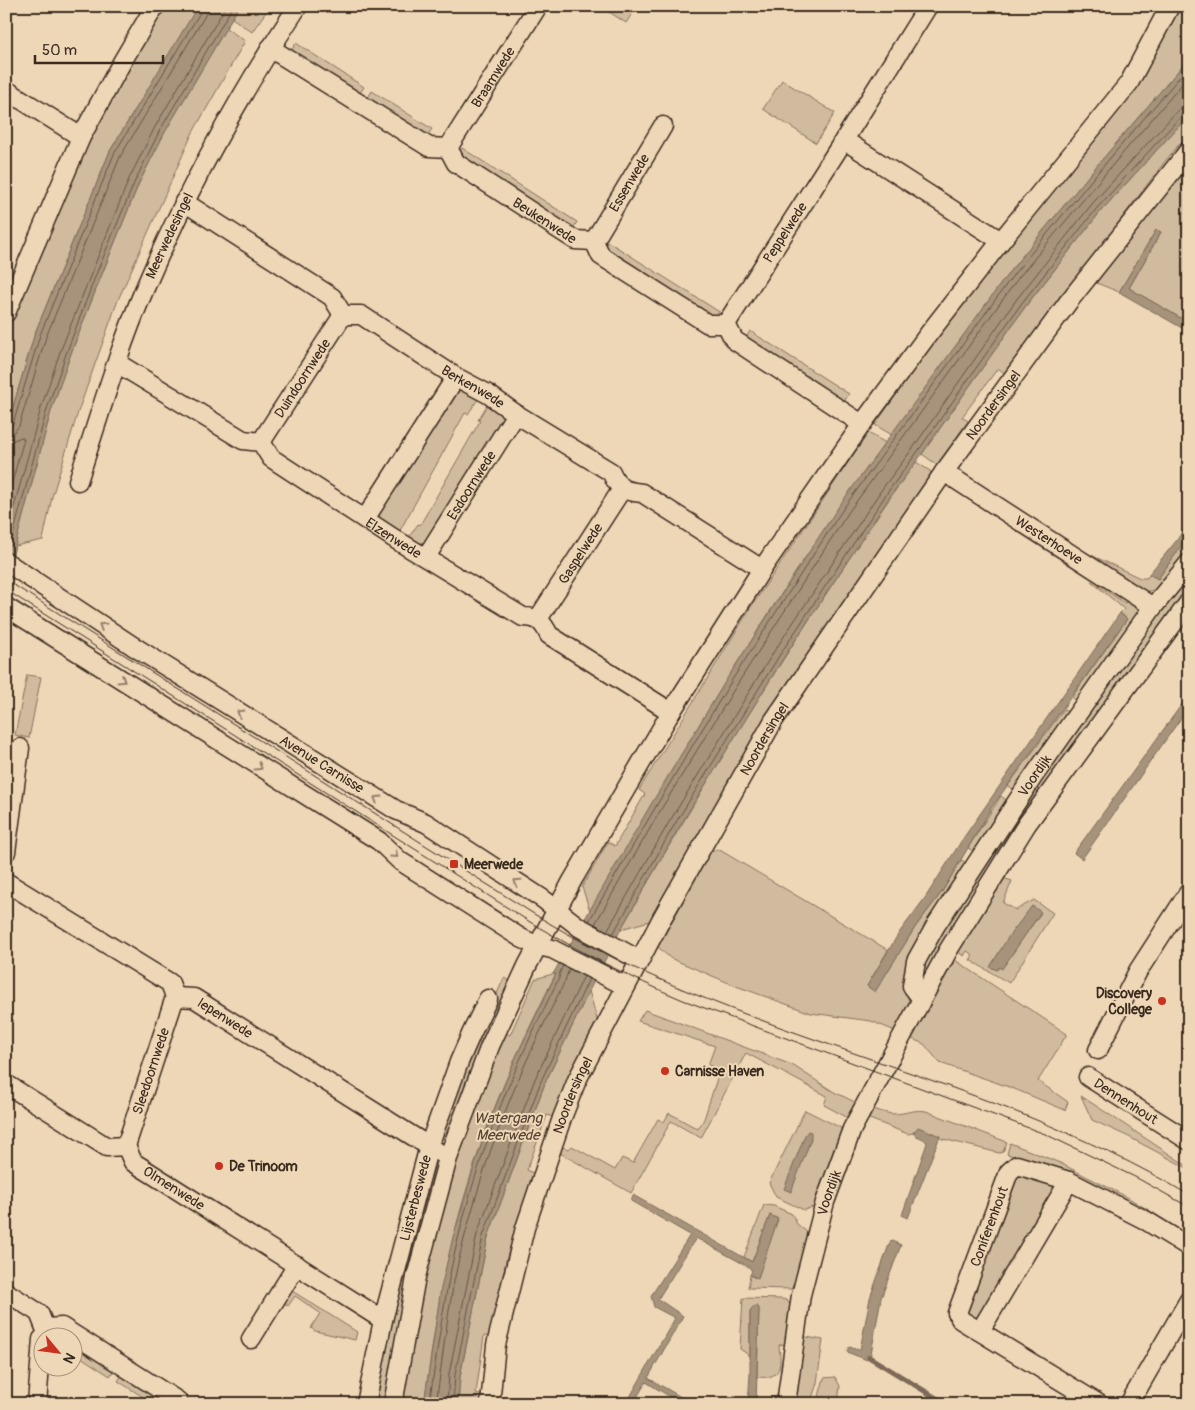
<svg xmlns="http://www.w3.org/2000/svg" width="1195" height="1410" viewBox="0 0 1195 1410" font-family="Pangolin,sans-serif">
<rect width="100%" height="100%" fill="#eed7b7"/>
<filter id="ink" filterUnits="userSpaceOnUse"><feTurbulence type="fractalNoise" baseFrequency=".02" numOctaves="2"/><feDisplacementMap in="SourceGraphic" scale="10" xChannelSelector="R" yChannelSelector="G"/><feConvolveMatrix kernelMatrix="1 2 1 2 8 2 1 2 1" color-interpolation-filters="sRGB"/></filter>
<g filter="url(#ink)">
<!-- green -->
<path fill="#d0bb9e" stroke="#86725e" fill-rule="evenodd" d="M 162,6 L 198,7 L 110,151 L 35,333 L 6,430 L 6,327 L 48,223 L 85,141 Z
M 239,6 L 270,6 L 252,32 L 232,18 Z
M 600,6 L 637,6 L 626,23 Z
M 1178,6 L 1189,6 L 1189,58 L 1095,168 L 1010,271 L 892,435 L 875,425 L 971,289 L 1120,108 L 1145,71 Z
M 226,28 L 245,41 L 192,134 L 118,300 L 79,409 L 52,497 L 43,540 L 15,546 L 51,411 L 70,356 L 102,274 L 139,183 L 165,132 Z
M 296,43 L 364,87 L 358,96 L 290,53 Z
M 782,80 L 835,113 L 816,143 L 763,109 Z
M 372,91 L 432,129 L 425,139 L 366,101 Z
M 1189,115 L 1189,133 L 1166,160 L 1004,373 L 998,368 L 962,417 L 968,421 L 937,465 L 922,454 L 1025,307 L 1101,211 Z
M 462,148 L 577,222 L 571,232 L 458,154 Z
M 1189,162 L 1189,323 L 1129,288 L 1161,232 L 1156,230 L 1119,292 L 1094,282 Z
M 607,241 L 721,313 L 717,319 L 709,319 L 603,247 Z
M 750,331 L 849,394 L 843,403 L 744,341 Z
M 460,388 L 480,396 L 468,414 L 465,413 L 398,534 L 379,519 L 379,513 L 456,390 Z
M 489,402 L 504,413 L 504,417 L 426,542 L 418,544 L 407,540 L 418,524 L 420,525 L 480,421 L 478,420 Z
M 868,433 L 886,443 C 776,591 682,751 590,911 L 582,887 L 608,842 L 615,846 L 645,794 L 639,790 L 751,607 Z
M 916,462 L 930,471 L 932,478 L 761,725 L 653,920 L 621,929 C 685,817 751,707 822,600 C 853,553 883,506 916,462 Z
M 1183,544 L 1187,552 L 1155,590 L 1143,592 L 1074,547 L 1140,578 L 1147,578 L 1149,574 L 1158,579 Z
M 1189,569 L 1189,591 L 1125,677 L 1031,810 L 1027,808 L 921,984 L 918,974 L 955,903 Z
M 1091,581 L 1125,603 L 1129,600 L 1139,607 L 1141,614 L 1080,704 L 1072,697 L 1127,619 L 1120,613 L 1124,609 Z
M 27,675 L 41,677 L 29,738 L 15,735 Z
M 1064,709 L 1071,715 L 1017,791 L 1008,786 Z
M 1001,796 L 1010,803 L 977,853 L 968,848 Z
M 718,849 L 888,950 L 867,986 L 875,991 L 916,926 L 942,892 L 961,860 L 969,864 L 906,977 L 909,1007 L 895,1031 L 871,1021 L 811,1013 L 736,986 L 670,958 L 658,947 L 711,851 Z
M 1003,878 L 1012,881 L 1003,903 L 1016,910 L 1034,900 L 1053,913 L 1009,983 L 970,960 L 973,955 L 967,951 L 964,956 L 958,952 ZM 1032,906 L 1041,913 L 1001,968 L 999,967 Z
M 955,960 L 1067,1034 L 1038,1081 L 1068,1102 L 1065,1110 L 1012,1088 L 940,1063 L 924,1044 L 910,1038 Z
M 556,973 C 542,1002 528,1030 515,1059 C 489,1117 468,1178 453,1239 C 439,1293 432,1348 424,1404 L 400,1404 L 423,1276 L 464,1133 L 504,1032 L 510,1035 L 535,979 Z
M 504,978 L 510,981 L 466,1081 L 445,1139 L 439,1137 L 467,1061 Z
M 589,991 L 599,1026 L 553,1117 L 547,1115 L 527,1170 L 533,1173 L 506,1260 L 491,1337 L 484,1336 L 476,1394 L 481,1395 L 480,1404 L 458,1404 L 460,1377 L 488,1237 L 545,1083 Z
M 645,1010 L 792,1065 L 834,1092 L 857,1103 L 850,1119 L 824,1105 L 827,1096 L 746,1053 L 701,1138 L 671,1121 L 631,1193 L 560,1153 L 562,1147 L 569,1149 L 572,1146 L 615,1170 L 622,1158 L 633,1163 L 658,1119 L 664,1122 L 669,1113 L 698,1129 L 704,1119 L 720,1069 L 708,1065 L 715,1046 L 638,1021 Z
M 1081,1096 L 1189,1167 L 1189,1169 L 1127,1136 L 1092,1120 Z
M 871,1108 C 879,1111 888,1114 896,1114 C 907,1113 915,1109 926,1111 L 1007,1142 L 1003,1152 L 999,1153 L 939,1138 L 940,1136 L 914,1131 L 913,1133 L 908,1134 L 867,1118 Z
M 805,1110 L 841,1128 L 843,1136 L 816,1208 L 813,1207 L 804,1210 L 776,1197 L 769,1183 Z
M 1010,1143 L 1060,1163 L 1129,1198 L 1189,1235 L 1189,1241 L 1061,1172 L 1007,1154 Z
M 431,1162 L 437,1164 L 411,1261 L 384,1404 L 372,1404 L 389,1324 Z
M 1017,1174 L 1052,1183 L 1054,1189 L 1052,1195 L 977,1321 L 963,1312 Z
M 764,1205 L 774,1206 L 792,1214 L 797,1224 L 808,1233 C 805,1244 797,1282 791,1289 L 748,1288 L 750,1275 L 755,1278 L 778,1219 L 770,1215 L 752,1262 L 744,1257 Z
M 289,1289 L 357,1332 L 355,1340 L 315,1331 L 311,1328 L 320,1313 L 295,1296 L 288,1306 L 281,1301 Z
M 743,1298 L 782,1299 L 786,1300 L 790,1304 L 785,1344 L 779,1345 C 781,1364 783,1380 757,1377 L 759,1309 L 757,1306 L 750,1312 L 750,1356 L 740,1349 Z
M 801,1336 L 823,1340 L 817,1383 L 810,1404 L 795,1404 Z
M 72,1339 L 116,1367 L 110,1376 L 73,1352 Z
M 124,1372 L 169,1404 L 154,1404 L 118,1381 Z
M 835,1377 L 840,1386 L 838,1404 L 817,1404 L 824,1378 Z"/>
<!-- water -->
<path fill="#a7937b" stroke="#7c6956" d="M 198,6 L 239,6 L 165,132 L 139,183 L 102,274 L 70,356 L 51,411 L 6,580 L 6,430 L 35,333 L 110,151 Z
M 1189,58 L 1189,115 L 1101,211 L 1025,307 L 922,454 L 891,495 L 783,659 L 678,829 L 621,929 L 589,991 L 545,1083 L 488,1237 L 460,1376 L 458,1404 L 424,1404 L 441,1288 L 453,1237 L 476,1161 L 490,1120 L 515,1059 L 556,974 L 553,974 L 650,806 L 728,677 L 839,506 L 1010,271 L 1095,168 Z
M 1156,230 L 1161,232 L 1129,288 L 1189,323 L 1189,332 L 1119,292 Z
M 1189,521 L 1189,535 L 1158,579 L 1149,574 L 1177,540 Z
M 1120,613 L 1127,619 L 992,807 L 942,892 L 916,926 L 875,992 L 867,986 L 899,933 L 925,898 L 962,840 Z
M 1182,704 L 1188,708 L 1082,859 L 1074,853 Z
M 1032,906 L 1041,912 L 1002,969 L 999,967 L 997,970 L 990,967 L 1009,936 Z
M 918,1127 L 940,1136 L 908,1218 L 902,1215 L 927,1143 C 924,1137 917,1138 913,1133 Z
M 808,1131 L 811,1132 L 811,1139 L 791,1192 L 784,1189 L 805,1135 Z
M 633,1195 L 752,1262 L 770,1215 L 778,1219 L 758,1278 L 750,1275 L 752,1271 L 749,1267 L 696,1238 L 658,1299 L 683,1316 L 648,1378 L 693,1404 L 682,1404 L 646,1382 L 633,1404 L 626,1404 L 675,1318 L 654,1307 L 651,1296 L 690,1235 L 631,1201 Z
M 893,1241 L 901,1245 L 881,1298 L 871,1354 L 867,1360 L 847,1352 L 849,1347 L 860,1350 L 870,1298 L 890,1242 Z
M 757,1306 L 759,1308 L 756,1404 L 748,1404 L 750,1375 L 750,1312 L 753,1307 Z"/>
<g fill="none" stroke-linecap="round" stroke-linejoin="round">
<!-- shore -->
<path stroke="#665443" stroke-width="1" d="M 6,428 L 11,427 L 13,424 L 40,335 L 114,154 L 201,11 L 202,6
M 6,434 L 14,432 L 19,426 L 46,337 L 120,157 L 206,14 L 208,6
M 6,442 L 14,440 L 21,437 L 24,439 L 6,504
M 6,536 L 41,408 L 60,352 L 129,179 L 155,127 L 226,6
M 8,553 L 47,409 L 66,354 L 97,272 L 135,181 L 160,130 L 233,6
M 589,921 L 655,808 L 732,680 L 843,509 L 1014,274 L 1099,171 L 1189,66
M 595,924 L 660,811 L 738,683 L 848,513 L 1019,277 L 1104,175 L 1189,76
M 607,931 L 668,824 L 773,653 L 882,489 L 913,448 L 1016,300 L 1092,204 L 1179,109 L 1189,105
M 613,934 L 673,827 L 779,656 L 887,493 L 918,451 L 1021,304 L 1097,208 L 1183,114 L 1189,112
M 429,1404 C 438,1349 444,1293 458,1239 C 473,1178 494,1117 520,1060 C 532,1032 546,1005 559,978 L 560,972 L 563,966
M 436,1404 C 444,1349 449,1293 464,1239 C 475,1200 486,1160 501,1123 C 519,1074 542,1027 565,981 L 569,969
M 447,1404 L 449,1374 L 477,1234 L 535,1079 L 584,976
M 453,1404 L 455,1375 L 483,1236 L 541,1081 L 589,979"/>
<!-- stream -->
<path stroke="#7c6956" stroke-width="5" d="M 869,1357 L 946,1404"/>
<defs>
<g id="street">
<path id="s1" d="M 270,48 L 429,147 L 448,148 L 456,163 L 575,240 L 594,241 L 601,256 L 708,324 L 726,324 L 734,340 L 862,424"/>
<path d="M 6,90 L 81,137"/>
<path d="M 844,140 L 1001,241"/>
<path id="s2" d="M 448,148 L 538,6"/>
<path id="s3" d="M 184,202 L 332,297 L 343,315 L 361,315 L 456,377 L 488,394 L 516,414 L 611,472 C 619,490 624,491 642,493 L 762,569"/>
<path id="s4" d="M 594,241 L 663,126"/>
<path d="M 6,313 L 81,137 L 122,62 L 155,6"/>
<path id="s5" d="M 726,324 L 844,140 L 928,6"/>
<path id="s6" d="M 117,363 L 243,440 L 261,442 L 271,458 L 398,541 L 523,617 C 538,617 543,622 549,635 L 671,712"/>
<path id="s7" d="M 261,442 L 343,315"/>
<path id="s8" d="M 944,472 L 1153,607"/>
<path id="s9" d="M 78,481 C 99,417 118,351 145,288 C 187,190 239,95 298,6"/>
<path d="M 365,519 L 456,377"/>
<path id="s10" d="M 426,557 L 516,414"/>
<path id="s11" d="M 6,562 L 133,646 L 396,810 L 426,823 L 543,899 L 579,927 L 639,960"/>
<path d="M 6,607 L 379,841 L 400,861 L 521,938 L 538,946 L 552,949 L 625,986"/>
<path id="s12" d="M 538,619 L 622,489"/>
<path d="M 6,852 L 20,748"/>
<path d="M 6,882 L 170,983 L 175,997"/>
<path id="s13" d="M 175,997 L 194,998 L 438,1152"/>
<path id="s14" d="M 922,999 L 912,986 L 916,961 L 936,925 L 1033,777 L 1153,607 L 1189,563"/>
<path d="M 1098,1050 L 1138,971 L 1189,892"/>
<path id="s15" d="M 1088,1077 L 1189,1141"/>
<path d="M 6,1084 L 107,1147 L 126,1146"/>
<path id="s16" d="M 126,1146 L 133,1162 L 383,1320"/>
<path id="s17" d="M 126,1146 L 175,997"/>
<path d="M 6,1292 L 39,1313 L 45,1328 L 62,1327 L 178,1401 L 179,1404"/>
<path d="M 980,1331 L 1069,1181"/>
<path d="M 251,1339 L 297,1265"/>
<path d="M 37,1404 L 42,1339"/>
<path id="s18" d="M 366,1404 L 383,1320 L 429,1146 L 459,1062 L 472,1032 L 488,999"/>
<path d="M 393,1404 L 416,1277 L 448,1158 L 490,1046 L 527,966 L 572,881 L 671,712 L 762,569 L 862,424 L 930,332 L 1001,241 L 1129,83 L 1170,6"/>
<path id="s19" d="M 490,1404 L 496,1345 L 525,1228 L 562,1118 L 577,1080 L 662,918 L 774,720 L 944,472 L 1069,301 L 1189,150"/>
<path id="s20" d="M 786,1404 L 801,1295 L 825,1202 L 852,1129 L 949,949 L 1027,824 L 1189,602"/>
<path id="s21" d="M 1099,1404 L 961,1320 L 957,1313 L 1009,1172 L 1017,1165 L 1069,1181 L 1145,1220 L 1189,1247"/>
<path d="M 1129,1404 L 1189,1300"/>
</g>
</defs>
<!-- street casing -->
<use href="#street" stroke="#3b2a1e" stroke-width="21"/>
<!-- street -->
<use href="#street" stroke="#eed7b7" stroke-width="18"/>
<!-- tram -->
<path stroke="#3b2a1e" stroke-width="1" d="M 6,580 L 534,914 C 738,1040 984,1072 1189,1195
M 6,590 L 530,922 C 580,952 629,977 683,1000 L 1045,1134 L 1137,1178 L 1189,1207"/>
</g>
<!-- one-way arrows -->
<defs><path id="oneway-chevron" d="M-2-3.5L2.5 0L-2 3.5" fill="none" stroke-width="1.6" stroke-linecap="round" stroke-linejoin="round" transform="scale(1.25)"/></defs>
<g stroke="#94806a">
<use href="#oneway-chevron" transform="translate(102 626) rotate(-147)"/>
<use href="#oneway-chevron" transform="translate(122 680) rotate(32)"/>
<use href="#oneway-chevron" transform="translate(240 713) rotate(-148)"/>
<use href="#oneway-chevron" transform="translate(259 767) rotate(32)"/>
<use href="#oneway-chevron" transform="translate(377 799) rotate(-148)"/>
<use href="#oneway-chevron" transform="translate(395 855) rotate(42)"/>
<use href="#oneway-chevron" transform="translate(517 882) rotate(-147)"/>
</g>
</g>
<!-- markers -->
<g fill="#c8321e" stroke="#eed7b7" stroke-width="2">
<rect x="449" y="859" width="10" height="10" rx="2.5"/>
<circle cx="1162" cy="1001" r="5"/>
<circle cx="665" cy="1071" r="5"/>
<circle cx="219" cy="1166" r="5"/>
</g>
<g text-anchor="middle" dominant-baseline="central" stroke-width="4" stroke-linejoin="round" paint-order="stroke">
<!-- street labels -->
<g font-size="14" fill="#3b2a1e" stroke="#eed7b7">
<text stroke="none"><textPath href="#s2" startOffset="84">Braamwede</textPath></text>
<text stroke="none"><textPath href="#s4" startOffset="68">Essenwede</textPath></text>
<text stroke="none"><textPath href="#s1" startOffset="329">Beukenwede</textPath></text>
<text stroke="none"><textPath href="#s5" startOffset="109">Peppelwede</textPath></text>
<text stroke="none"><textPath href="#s9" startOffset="262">Meerwedesingel</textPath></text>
<text stroke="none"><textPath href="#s7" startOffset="76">Duindoornwede</textPath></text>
<text stroke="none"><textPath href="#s3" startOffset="348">Berkenwede</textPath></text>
<text stroke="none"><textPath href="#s19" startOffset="1131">Noordersingel</textPath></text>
<text stroke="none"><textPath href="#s10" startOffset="85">Esdoornwede</textPath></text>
<text stroke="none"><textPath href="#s6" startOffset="331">Elzenwede</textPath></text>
<text stroke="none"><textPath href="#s8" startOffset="125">Westerhoeve</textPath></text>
<text stroke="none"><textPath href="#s12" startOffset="78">Gaspelwede</textPath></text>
<text stroke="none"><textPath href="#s19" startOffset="726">Noordersingel</textPath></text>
<text stroke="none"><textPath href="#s11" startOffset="375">Avenue Carnisse</textPath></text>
<text stroke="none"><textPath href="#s14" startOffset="262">Voordijk</textPath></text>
<text stroke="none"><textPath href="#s13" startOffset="56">Iepenwede</textPath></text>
<text stroke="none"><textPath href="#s17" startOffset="79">Sleedoornwede</textPath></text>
<text stroke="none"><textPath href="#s19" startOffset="321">Noordersingel</textPath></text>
<text stroke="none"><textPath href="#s15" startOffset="45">Dennenhout</textPath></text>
<text stroke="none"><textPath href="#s16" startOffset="66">Olmenwede</textPath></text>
<text stroke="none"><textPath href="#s20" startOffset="216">Voordijk</textPath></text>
<text stroke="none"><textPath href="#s18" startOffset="212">Lijsterbeswede</textPath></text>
<text stroke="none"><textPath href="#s21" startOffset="262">Coniferenhout</textPath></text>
</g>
<!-- poi labels -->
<g font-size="14" font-weight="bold" fill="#3b2a1e" stroke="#eed7b7" text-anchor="start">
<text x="464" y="864">Meerwede</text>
<text x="1152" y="993" text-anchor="end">Discovery<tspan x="1152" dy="16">College</tspan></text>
<text x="675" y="1071">Carnisse Haven</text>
<text x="229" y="1166">De Trinoom</text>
</g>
<!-- water labels -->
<g font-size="15" font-style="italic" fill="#564435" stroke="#eed7b7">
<text x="508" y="1118">Watergang<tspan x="508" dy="17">Meerwede</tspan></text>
</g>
</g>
<!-- margin -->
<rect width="1195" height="1410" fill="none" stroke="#eed7b7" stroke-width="25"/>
<rect x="12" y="12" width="1170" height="1385" fill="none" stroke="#3b2a1e" stroke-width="2" filter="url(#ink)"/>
<!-- north arrow -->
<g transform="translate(58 1352) rotate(119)"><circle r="24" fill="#eed7b7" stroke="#a6927a"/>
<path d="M0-4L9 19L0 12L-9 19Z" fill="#c8321e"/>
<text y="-8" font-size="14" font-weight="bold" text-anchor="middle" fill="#3b2a1e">N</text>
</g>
<!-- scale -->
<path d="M35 55v8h128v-8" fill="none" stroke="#3b2a1e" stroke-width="2.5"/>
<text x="42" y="55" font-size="15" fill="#3b2a1e" stroke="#eed7b7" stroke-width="4" paint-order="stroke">50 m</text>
</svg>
